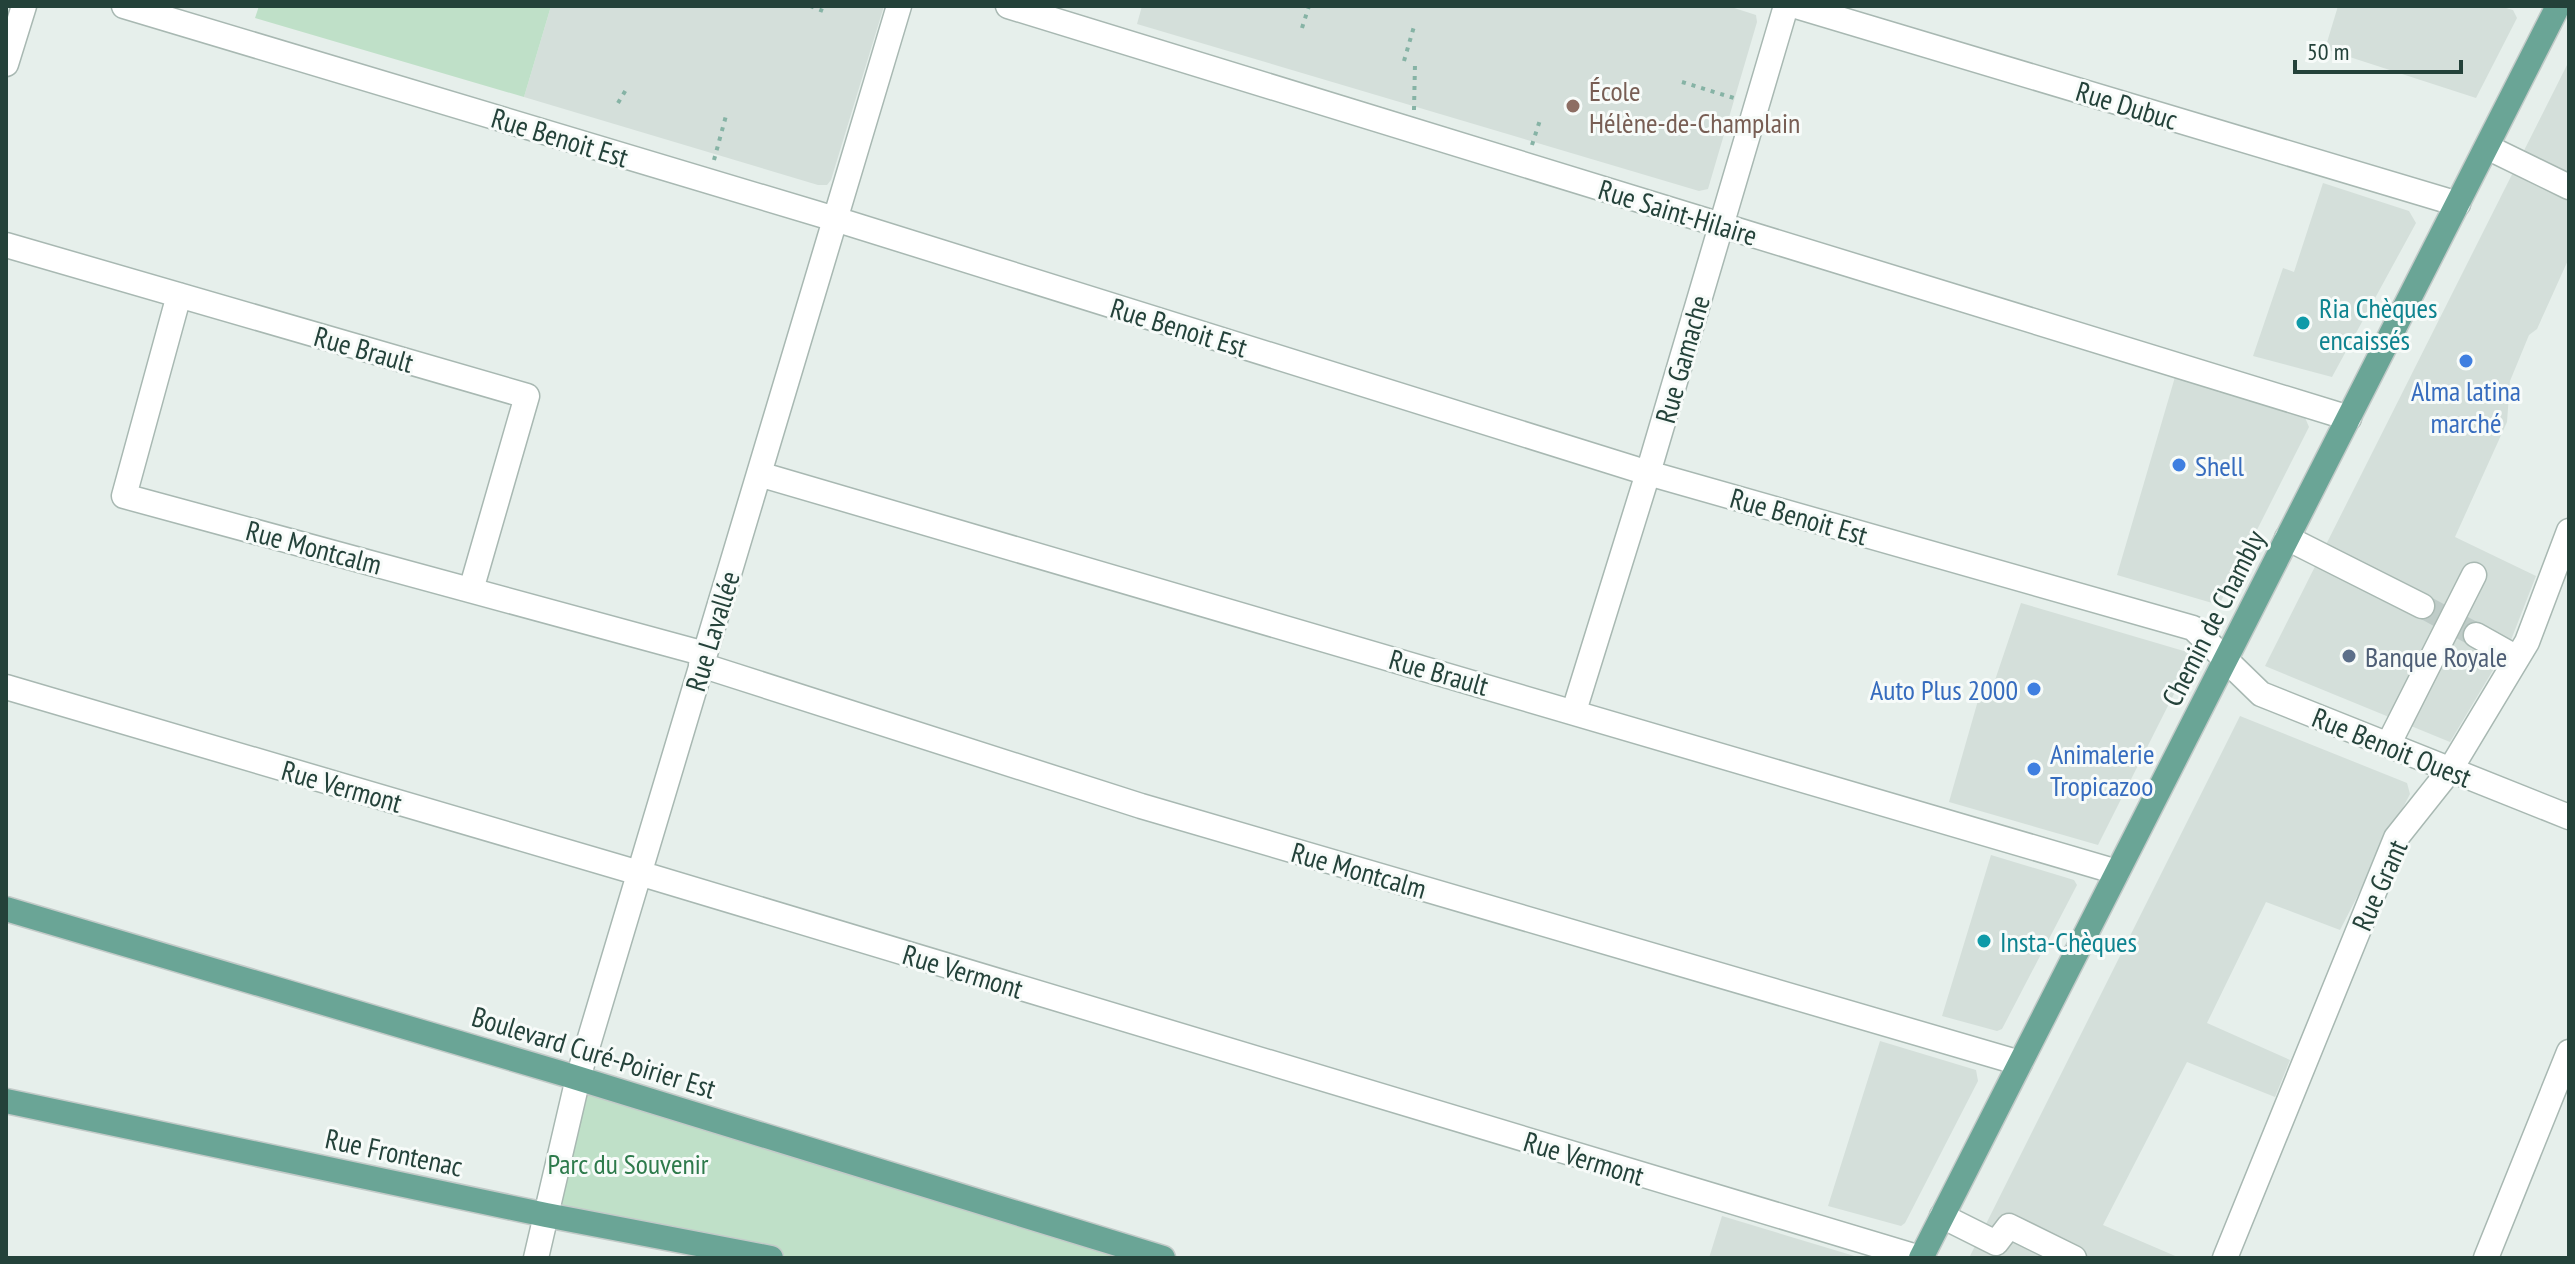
<svg xmlns="http://www.w3.org/2000/svg" width="2575" height="1264" viewBox="0 0 2575 1264" font-family="'PT Sans Narrow',sans-serif">
<rect width="100%" height="100%" fill="#e6efeb"/>
<!-- built -->
<path fill="#d4dfda" d="M 551,6 L 884,6 L 831,180 L 827,185 L 818,185 L 524,97 Z
M 1142,6 L 1728,6 L 1756,15 L 1757,22 L 1708,189 L 1699,191 L 1137,24 Z
M 2338,6 L 2499,6 L 2513,10 L 2517,18 L 2476,98 L 2325,49 Z
M 2569,61 L 2569,258 L 2537,329 L 2529,335 L 2510,381 L 2507,422 L 2455,537 L 2536,576 L 2511,640 L 2450,742 L 2265,666 Z
M 2323,183 L 2409,211 L 2416,223 L 2332,377 L 2253,356 L 2283,268 L 2294,272 Z
M 2175,377 L 2304,415 L 2309,427 L 2219,605 L 2117,575 Z
M 2021,603 L 2194,654 L 2098,845 L 1949,802 L 1981,690 L 1991,692 Z
M 2240,716 L 2407,783 L 2410,794 L 2340,930 L 2266,902 L 2207,1023 L 2290,1060 L 2275,1097 L 2187,1062 L 2103,1225 L 2180,1258 L 1969,1258 Z
M 1991,855 L 2074,880 L 2077,885 L 2002,1029 L 1997,1031 L 1942,1016 Z
M 1880,1041 L 1976,1070 L 1978,1081 L 1905,1223 L 1901,1226 L 1828,1206 Z
M 1722,1216 L 1861,1258 L 1709,1258 Z"/>
<!-- green -->
<path fill="#bfe0c8" d="M 259,6 L 551,6 L 524,97 L 255,18 Z
M 578,1078 L 1163,1258 L 771,1258 L 546,1215 Z"/>
<g fill="none" stroke-linecap="round" stroke-linejoin="round">
<!-- minor-tunnel -->
<path stroke="#bfccc8" stroke-width="24" stroke-dasharray="24 12" stroke-linecap="butt" d="M 2422,606 L 2476,635"/>
<defs>
<path id="minor" d="M 124,6 L 835,219 L 1648,473 L 2193,628 L 2261,694 L 2569,817
M 1008,6 L 2349,418
M 1796,6 L 2458,204
M 6,64 L 24,6
M 2487,147 L 2569,187
M 6,245 L 527,396 L 471,590
M 179,295 L 124,496 L 705,654
M 759,474 L 2117,872
M 2287,538 L 2422,606
M 2476,635 L 2517,658
M 701,665 L 1141,806 L 2020,1063
M 6,687 L 639,873 L 1920,1258
M 1574,711 L 1648,473 L 1786,6
M 2388,745 L 2474,575
M 1942,1216 L 1996,1243 L 2009,1226 L 2074,1258
M 536,1258 L 578,1078 L 899,6
M 2225,1258 L 2396,838 L 2450,770 L 2527,642 L 2569,531
M 2486,1258 L 2569,1052"/>
<path id="major" d="M 6,909 L 564,1074 L 1163,1258
M 6,1101 L 546,1215 L 771,1258
M 1921,1258 L 2558,6"/>
</defs>
<!-- minor casing -->
<use href="#minor" stroke="#a8b8b2" stroke-width="27"/>
<!-- major casing -->
<use href="#major" stroke="#c2cac8" stroke-width="27"/>
<!-- path -->
<path stroke="#86b3a5" stroke-width="4" stroke-dasharray="4 6" stroke-linecap="butt" d="M 810,6 L 823,11
M 1302,28 L 1309,6
M 1404,61 L 1415,23
M 1682,82 L 1737,99
M 618,103 L 627,88
M 1414,110 L 1415,64
M 1532,145 L 1541,117
M 714,160 L 727,112"/>
<!-- minor -->
<use href="#minor" stroke="#fff" stroke-width="24"/>
<!-- major -->
<use href="#major" stroke="#6aa596" stroke-width="24"/>
</g>
<!-- markers -->
<circle fill="#8d6e63" stroke="#f7fbf9" stroke-width="3" cx="1573" cy="106" r="8"/>
<g fill="#0f9aa8" stroke="#f7fbf9" stroke-width="3">
<circle cx="2303" cy="323" r="8"/>
<circle cx="1984" cy="941" r="8"/>
</g>
<g fill="#3f7fe0" stroke="#f7fbf9" stroke-width="3">
<circle cx="2466" cy="361" r="8"/>
<circle cx="2179" cy="465" r="8"/>
<circle cx="2034" cy="689" r="8"/>
<circle cx="2034" cy="769" r="8"/>
</g>
<circle fill="#5c6f8a" stroke="#f7fbf9" stroke-width="3" cx="2349" cy="656" r="8"/>
<g text-anchor="middle" dominant-baseline="central" stroke-width="6" stroke-linejoin="round" paint-order="stroke">
<!-- education labels -->
<g font-size="28" fill="#785e54" stroke="#f7fbf9" text-anchor="start">
<text x="1589" y="90">École<tspan x="1589" dy="32">Hélène-de-Champlain</tspan></text>
</g>
<!-- street labels -->
<g font-size="28" fill="#24423a" stroke="#f7fbf9">
<text transform="translate(2127 105) rotate(17)">Rue Dubuc</text>
<text transform="translate(560 137) rotate(17)">Rue Benoit Est</text>
<text transform="translate(1678 212) rotate(17)">Rue Saint-Hilaire</text>
<text transform="translate(1179 327) rotate(17)">Rue Benoit Est</text>
<text transform="translate(364 349) rotate(16)">Rue Brault</text>
<text transform="translate(1682 359) rotate(-74)">Rue Gamache</text>
<text transform="translate(1799 516) rotate(16)">Rue Benoit Est</text>
<text transform="translate(314 547) rotate(15)">Rue Montcalm</text>
<text transform="translate(2213 618) rotate(-63)">Chemin de Chambly</text>
<text transform="translate(712 631) rotate(-73)">Rue Lavallée</text>
<text transform="translate(1439 672) rotate(16)">Rue Brault</text>
<text transform="translate(2392 747) rotate(22)">Rue Benoit Ouest</text>
<text transform="translate(342 786) rotate(16)">Rue Vermont</text>
<text transform="translate(1359 870) rotate(16)">Rue Montcalm</text>
<text transform="translate(2379 885) rotate(-66)">Rue Grant</text>
<text transform="translate(963 971) rotate(17)">Rue Vermont</text>
<text transform="translate(594 1052) rotate(17)">Boulevard Curé-Poirier Est</text>
<text transform="translate(394 1152) rotate(12)">Rue Frontenac</text>
<text transform="translate(1584 1158) rotate(17)">Rue Vermont</text>
</g>
<!-- culture labels -->
<g font-size="28" fill="#0d838f" stroke="#f7fbf9" text-anchor="start">
<text x="2319" y="307">Ria Chèques<tspan x="2319" dy="32">encaissés</tspan></text>
<text x="2000" y="941">Insta-Chèques</text>
</g>
<!-- shop labels -->
<g font-size="28" fill="#366cbe" stroke="#f7fbf9" text-anchor="start">
<text x="2466" y="390" text-anchor="middle">Alma latina<tspan x="2466" dy="32">marché</tspan></text>
<text x="2195" y="465">Shell</text>
<text x="2018" y="689" text-anchor="end">Auto Plus 2000</text>
<text x="2050" y="753">Animalerie<tspan x="2050" dy="32">Tropicazoo</tspan></text>
</g>
<!-- service labels -->
<g font-size="28" fill="#4e5e75" stroke="#f7fbf9" text-anchor="start">
<text x="2365" y="656">Banque Royale</text>
</g>
<!-- park labels -->
<g font-size="28" fill="#2d7a4b" stroke="#f7fbf9">
<text x="628" y="1163">Parc du Souvenir</text>
</g>
</g>
<!-- border -->
<rect width="2575" height="1264" fill="none" stroke="#24423a" stroke-width="16"/>
<!-- scale -->
<path d="M2295 60v12h166v-12" fill="none" stroke="#24423a" stroke-width="4"/>
<text x="2307" y="60" font-size="24" fill="#24423a" stroke="#f7fbf9" stroke-width="6" paint-order="stroke">50 m</text>
</svg>
